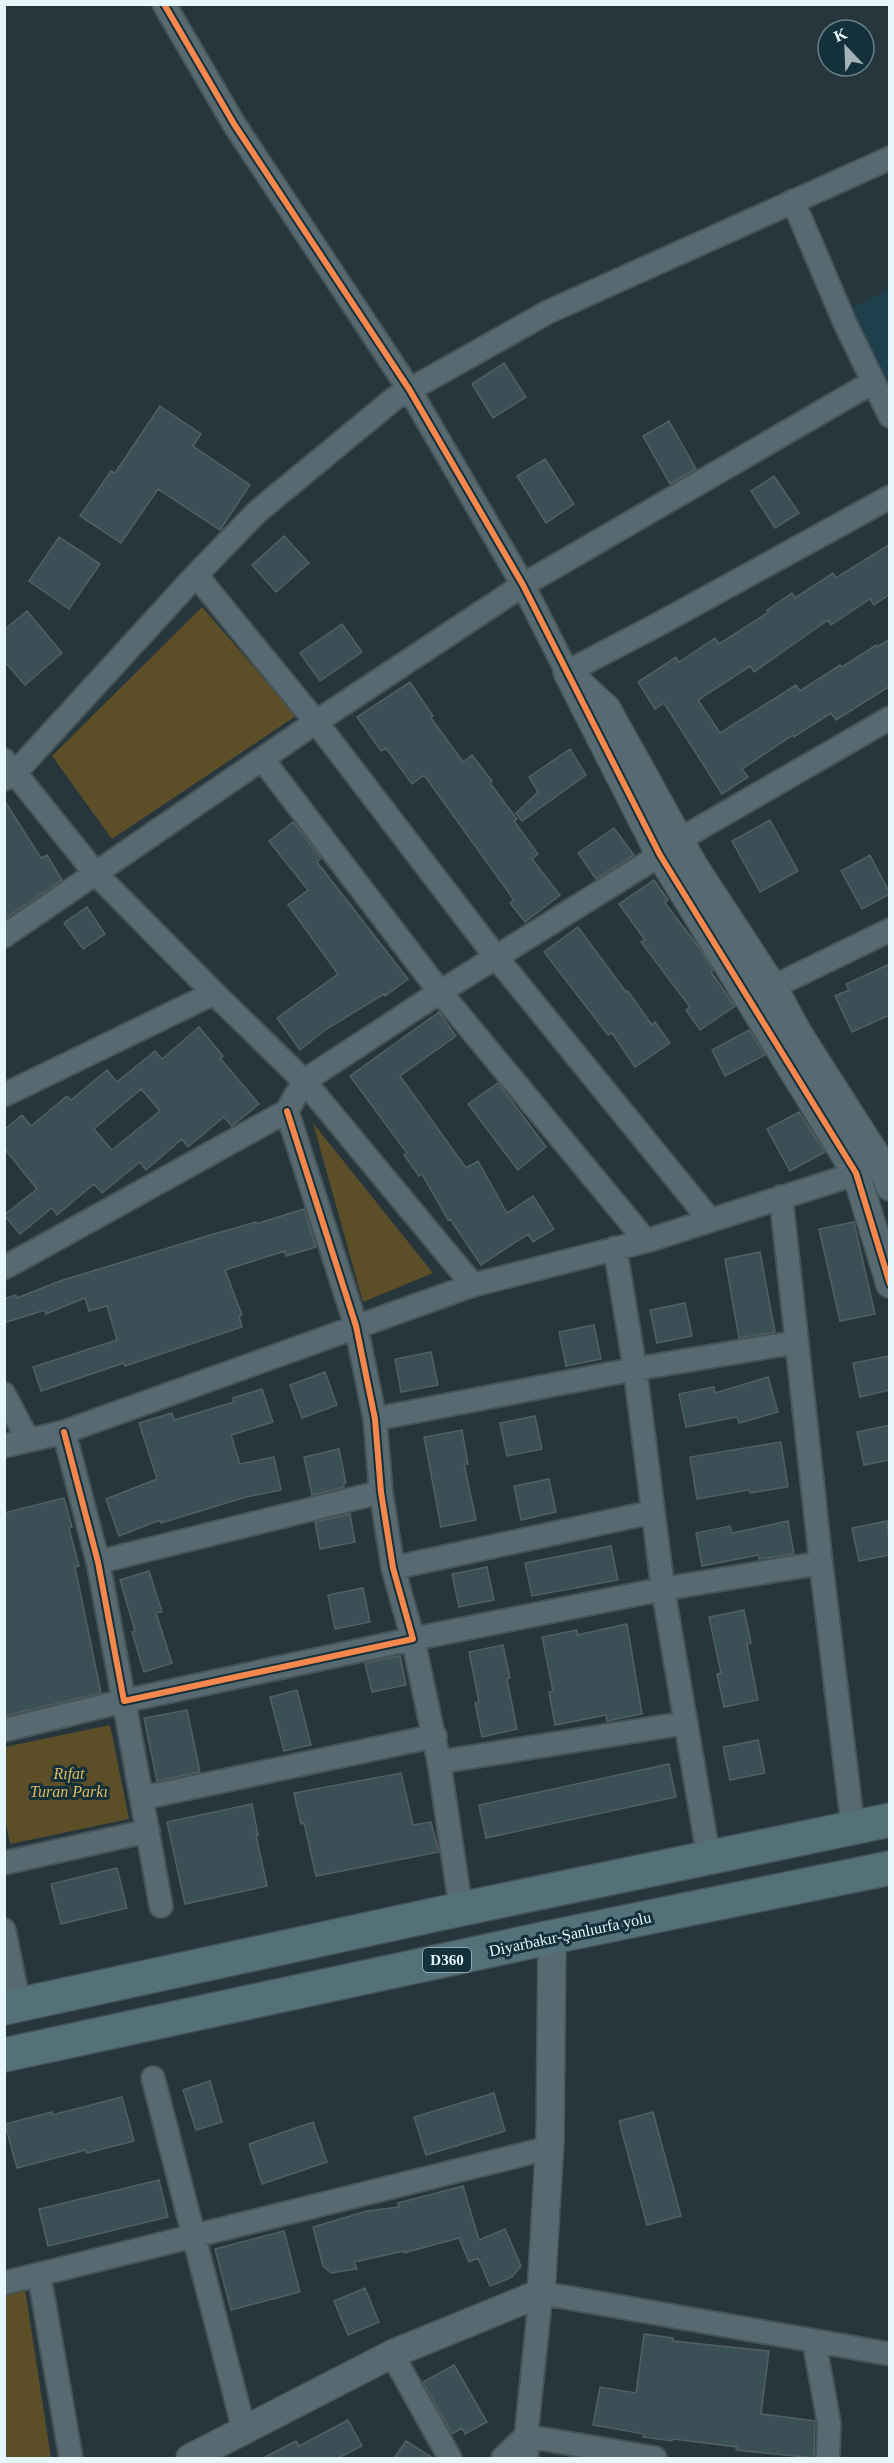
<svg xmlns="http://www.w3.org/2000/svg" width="894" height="2463" viewBox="0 0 894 2463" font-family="Georgia,serif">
<rect width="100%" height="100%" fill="#26363c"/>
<!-- built -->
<path fill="#1d404c" d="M 889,289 L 889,387 L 853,308 Z"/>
<!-- green -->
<path fill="#5c4f28" d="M 202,607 L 296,716 L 112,839 L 52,756 Z
M 313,1123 L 433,1273 L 363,1302 Z
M 110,1725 L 129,1819 L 10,1844 L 5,1818 L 5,1747 Z
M 25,2289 L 51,2458 L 5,2458 L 5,2295 Z"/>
<!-- building -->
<path fill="#3b5056" stroke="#525f64" stroke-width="1.5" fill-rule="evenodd" d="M 504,363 L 526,397 L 493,418 L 472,384 Z
M 160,406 L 201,434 L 193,446 L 250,485 L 220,530 L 158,489 L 121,543 L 80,516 L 111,471 L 115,473 Z
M 669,421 L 696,469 L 670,484 L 643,436 Z
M 545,459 L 574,504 L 546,523 L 517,476 Z
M 774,476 L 799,513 L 775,528 L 751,491 Z
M 284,536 L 309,563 L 276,592 L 252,565 Z
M 59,537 L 100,564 L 69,609 L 29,581 Z
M 890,544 L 890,594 L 874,605 L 870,599 L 831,625 L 828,620 L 754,672 L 750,666 L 698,700 L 720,733 L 796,685 L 800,691 L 840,665 L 842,667 L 876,645 L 877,647 L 890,639 L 890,686 L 836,720 L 831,713 L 794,737 L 793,735 L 742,769 L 748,777 L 722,794 L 664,703 L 655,709 L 638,682 L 676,657 L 679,662 L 715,638 L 719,644 L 769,612 L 767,610 L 792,593 L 795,598 L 833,573 L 836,578 Z
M 27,611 L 62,653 L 25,685 L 4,661 L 4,630 Z
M 342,624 L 362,652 L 320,681 L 300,653 Z
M 410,682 L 433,716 L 431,718 L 463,762 L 472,755 L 492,781 L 490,783 L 517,819 L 514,821 L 538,854 L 532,859 L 560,895 L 525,922 L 510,903 L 514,900 L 424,775 L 412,784 L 386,748 L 381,751 L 357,717 Z
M 570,749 L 586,775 L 522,821 L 516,813 L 538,792 L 529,777 Z
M 4,800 L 41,858 L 47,855 L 62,880 L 4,919 Z
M 770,820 L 798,871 L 760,892 L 732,841 Z
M 293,822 L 321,858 L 317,862 L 408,979 L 385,996 L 384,994 L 325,1030 L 300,1050 L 277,1018 L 338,974 L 288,905 L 308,890 L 269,841 Z
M 614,828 L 634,855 L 596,879 L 578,853 Z
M 870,855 L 890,894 L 862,909 L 841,871 Z
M 654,880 L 668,900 L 665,903 L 700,949 L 713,970 L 711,972 L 735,1006 L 700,1030 L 686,1010 L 690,1007 L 641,942 L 645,940 L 619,904 Z
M 87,907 L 105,934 L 83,949 L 64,923 Z
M 578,927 L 626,992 L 628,991 L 652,1025 L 655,1022 L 670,1043 L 635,1067 L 612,1033 L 608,1035 L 544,952 Z
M 890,964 L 890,1015 L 852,1032 L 835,996 L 849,990 L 846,984 Z
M 439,1012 L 456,1036 L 400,1076 L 466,1168 L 478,1161 L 507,1213 L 533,1196 L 554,1229 L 533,1242 L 528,1234 L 481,1265 L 450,1219 L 448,1220 L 422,1174 L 419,1176 L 404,1155 L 407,1153 L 350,1076 Z
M 199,1027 L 223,1056 L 220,1058 L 259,1104 L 232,1126 L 224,1117 L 188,1147 L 182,1139 L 146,1170 L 140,1162 L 102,1193 L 94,1184 L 57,1215 L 52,1208 L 20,1234 L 4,1215 L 37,1189 L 4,1148 L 4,1130 L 22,1115 L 31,1126 L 67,1096 L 71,1100 L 107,1070 L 117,1082 L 155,1051 L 162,1059 ZM 141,1089 L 160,1111 L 112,1150 L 94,1129 Z
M 749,1030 L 765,1055 L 725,1076 L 712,1050 Z
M 498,1083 L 546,1147 L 518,1170 L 468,1104 Z
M 799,1112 L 825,1152 L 790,1171 L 767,1129 Z
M 304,1209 L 316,1247 L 286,1256 L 285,1251 L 225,1270 L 242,1315 L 239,1316 L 242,1327 L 125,1366 L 124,1363 L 41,1391 L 33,1367 L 117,1340 L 107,1306 L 89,1311 L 85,1298 L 46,1314 L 45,1310 L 4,1323 L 4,1299 L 16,1295 L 17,1298 L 60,1281 L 207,1236 L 256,1222 L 256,1224 Z
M 854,1222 L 875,1314 L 840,1321 L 819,1229 Z
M 760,1252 L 775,1332 L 739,1338 L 725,1259 Z
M 685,1303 L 692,1336 L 657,1343 L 650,1310 Z
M 594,1325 L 601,1359 L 566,1366 L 559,1332 Z
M 431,1352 L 438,1385 L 401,1392 L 395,1359 Z
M 890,1356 L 890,1390 L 860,1397 L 853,1363 Z
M 325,1372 L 337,1405 L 302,1418 L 290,1385 Z
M 768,1377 L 778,1412 L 739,1423 L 737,1417 L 686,1427 L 679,1394 L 714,1387 L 715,1393 Z
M 262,1389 L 273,1422 L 231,1435 L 240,1464 L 274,1457 L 281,1490 L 246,1497 L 161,1523 L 160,1520 L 119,1536 L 106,1499 L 157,1479 L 139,1423 L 172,1413 L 174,1420 L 234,1402 L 233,1398 Z
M 535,1416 L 542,1449 L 507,1456 L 500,1423 Z
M 890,1425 L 890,1460 L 864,1465 L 857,1432 Z
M 462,1430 L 468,1464 L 464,1464 L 476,1520 L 441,1527 L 424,1437 Z
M 781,1442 L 788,1487 L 750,1493 L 749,1490 L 697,1499 L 690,1457 Z
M 339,1449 L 346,1483 L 344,1483 L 344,1487 L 312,1495 L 304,1457 Z
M 549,1479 L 556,1512 L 521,1520 L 514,1486 Z
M 64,1498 L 72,1527 L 69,1528 L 79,1566 L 75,1567 L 101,1693 L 4,1716 L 4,1513 Z
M 350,1514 L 355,1542 L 320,1549 L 315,1522 Z
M 788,1521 L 794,1554 L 759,1559 L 758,1555 L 702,1566 L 696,1533 L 730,1526 L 732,1533 Z
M 887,1521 L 890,1555 L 859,1561 L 852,1528 Z
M 611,1546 L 618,1580 L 532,1596 L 525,1563 Z
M 487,1567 L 494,1600 L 459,1607 L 452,1574 Z
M 149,1571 L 162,1612 L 156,1613 L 172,1663 L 144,1672 L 132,1632 L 135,1631 L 120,1580 Z
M 363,1588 L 370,1622 L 335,1629 L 328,1595 Z
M 744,1610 L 751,1643 L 747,1644 L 758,1700 L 724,1707 L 717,1674 L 721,1673 L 709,1617 Z
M 627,1624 L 642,1714 L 607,1721 L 606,1715 L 555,1725 L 549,1692 L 553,1691 L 542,1637 L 577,1630 L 577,1635 Z
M 503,1645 L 510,1678 L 507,1679 L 517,1729 L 482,1737 L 475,1703 L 479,1702 L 469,1652 Z
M 400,1656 L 406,1685 L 372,1692 L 365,1663 Z
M 297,1690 L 311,1745 L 284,1751 L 270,1697 Z
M 187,1710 L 200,1772 L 157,1781 L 144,1718 Z
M 758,1740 L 765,1773 L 730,1780 L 723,1747 Z
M 669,1764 L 676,1797 L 486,1838 L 479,1805 Z
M 401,1773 L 413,1825 L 431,1822 L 439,1852 L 316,1876 L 304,1823 L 301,1824 L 294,1793 Z
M 252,1804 L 258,1835 L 256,1835 L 267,1886 L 185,1904 L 167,1822 Z
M 117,1868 L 127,1908 L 61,1924 L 51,1884 Z
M 210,2081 L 222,2122 L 196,2130 L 183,2090 Z
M 494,2093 L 505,2131 L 426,2155 L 414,2117 Z
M 122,2097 L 134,2141 L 87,2153 L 86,2150 L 17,2168 L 5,2124 L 52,2112 L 52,2115 Z
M 653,2112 L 681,2216 L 647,2225 L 619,2121 Z
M 313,2122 L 327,2162 L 262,2184 L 249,2144 Z
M 159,2180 L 168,2217 L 48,2246 L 39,2209 Z
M 463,2186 L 479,2240 L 505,2229 L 521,2266 L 512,2277 L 490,2286 L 478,2258 L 469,2262 L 459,2238 L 404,2253 L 404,2251 L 354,2262 L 357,2269 L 331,2273 L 323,2266 L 313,2227 L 367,2211 L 399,2207 L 398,2203 Z
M 284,2231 L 300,2292 L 231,2310 L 215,2249 Z
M 365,2288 L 379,2322 L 348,2335 L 334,2301 Z
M 644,2334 L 673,2338 L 673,2341 L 769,2351 L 761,2414 L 815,2421 L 814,2458 L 736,2450 L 737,2447 L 673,2439 L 672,2441 L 643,2437 L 644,2434 L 593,2425 L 600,2387 L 636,2393 Z
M 454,2365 L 487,2422 L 465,2434 L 462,2428 L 452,2434 L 423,2382 Z
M 348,2420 L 362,2446 L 338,2458 L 263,2458 L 296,2441 L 299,2446 Z
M 406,2441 L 433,2458 L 394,2458 Z"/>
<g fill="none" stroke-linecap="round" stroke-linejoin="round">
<defs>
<path id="minor" d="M 164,4 L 234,124 L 409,389 L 523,585 L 567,672 L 659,624 L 890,497
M 793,201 L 845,323 L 890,416
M 196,575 L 316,722 L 496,957 L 710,1220
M 4,760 L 15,773 L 196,575 L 257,512 L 395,398 L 548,312 L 890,158
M 263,760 L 440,992 L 646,1241
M 4,779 L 15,773 L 96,874 L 214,993
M 679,840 L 890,718
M 4,936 L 316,722 L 523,585 L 873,382
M 773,987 L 890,930
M 4,1095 L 214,993 L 304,1081 L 473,1285 L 646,1241 L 871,1169
M 615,1248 L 635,1369 L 663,1589 L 413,1639 L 439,1762 L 686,1723
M 4,1268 L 287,1111 L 304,1081 L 440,992 L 660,855
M 4,1394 L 28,1440
M 375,1419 L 635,1369 L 797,1342
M 64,1432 L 98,1562 L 124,1701 L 413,1639 L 393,1568 L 381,1492 L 375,1419 L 356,1326 L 287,1111
M 4,1446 L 64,1432 L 473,1285
M 98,1562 L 381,1492
M 821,1563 L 853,1828
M 393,1568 L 653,1512
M 4,1730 L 124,1701 L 161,1906
M 439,1762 L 461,1909
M 142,1798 L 435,1736
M 709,1859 L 663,1589 L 821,1563 L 781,1197
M 4,1863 L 148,1831
M 4,1930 L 19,2004
M 153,2078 L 244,2430
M 39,2274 L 71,2458
M 4,2283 L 549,2148
M 814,2341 L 829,2423 L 828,2458
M 392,2354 L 450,2458
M 503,2458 L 526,2436 L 541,2293 L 890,2354
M 527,2458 L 526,2436 L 655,2458"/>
<path id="tertiary" d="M 567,672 L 660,855 L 856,1173 L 890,1284
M 580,684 L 607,709 L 694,866 L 773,987 L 798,1033 L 883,1166 L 890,1187
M 190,2458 L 392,2354 L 541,2293 L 550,2140 L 552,1937"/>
<path id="trunk" d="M 4,2008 L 461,1909 L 890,1820
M 4,2055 L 552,1937 L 890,1868"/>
</defs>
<!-- minor casing -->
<use href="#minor" stroke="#465459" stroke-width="26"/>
<!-- tertiary casing -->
<use href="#tertiary" stroke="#465459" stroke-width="30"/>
<!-- trunk casing -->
<use href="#trunk" stroke="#465459" stroke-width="36"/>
<!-- minor -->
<use href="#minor" stroke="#576a71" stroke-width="22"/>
<!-- tertiary -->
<use href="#tertiary" stroke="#576a71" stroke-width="27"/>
<!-- trunk -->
<use href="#trunk" stroke="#54717a" stroke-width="33"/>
<defs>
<path id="cycleway" d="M 164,4 L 234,124 L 409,389 L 523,585 L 660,855 L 856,1173 L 890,1284
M 64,1432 L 98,1562 L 124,1701 L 413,1639 L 393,1568 L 381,1492 L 375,1419 L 356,1326 L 287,1111"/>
</defs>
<!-- cycleway casing -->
<use href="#cycleway" stroke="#14303a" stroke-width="10"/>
<!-- cycleway -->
<use href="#cycleway" stroke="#f5874c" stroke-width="6"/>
</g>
<g text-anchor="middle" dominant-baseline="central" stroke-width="6" stroke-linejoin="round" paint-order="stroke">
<!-- shield labels -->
<rect fill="#14303a" stroke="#a7bbc2" stroke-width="1.5" x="423" y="1948" width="48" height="24" rx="4.5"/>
<g font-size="15" font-weight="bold" fill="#e6f6fd">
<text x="447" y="1960">D360</text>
</g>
<!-- park labels -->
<g font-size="16" font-style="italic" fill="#e0bb5c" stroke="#14303a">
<text x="69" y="1773">Rıfat<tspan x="69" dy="18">Turan Parkı</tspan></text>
</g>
<!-- street labels -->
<g font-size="16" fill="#e6f6fd" stroke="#14303a">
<text transform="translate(570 1934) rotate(-12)">Diyarbakır-Şanlıurfa yolu</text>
</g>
</g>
<!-- border -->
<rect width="894" height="2463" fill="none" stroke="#e6f6fd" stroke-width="12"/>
<!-- north arrow -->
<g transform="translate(846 48) rotate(337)"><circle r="28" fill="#14303a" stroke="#687f88" stroke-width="1.5"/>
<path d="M0-4.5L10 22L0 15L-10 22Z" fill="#a3b3b9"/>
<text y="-9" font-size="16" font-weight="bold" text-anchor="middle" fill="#e6f6fd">K</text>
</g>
</svg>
